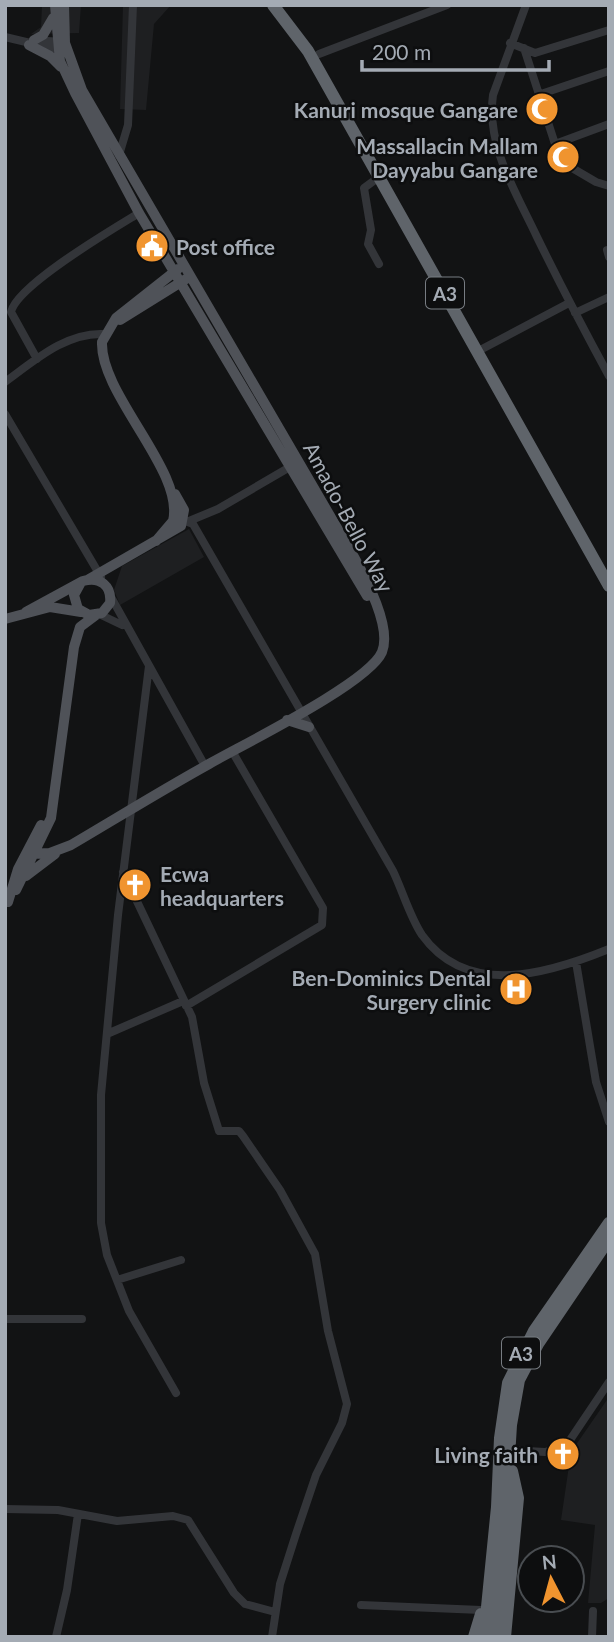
<svg xmlns="http://www.w3.org/2000/svg" width="614" height="1642" viewBox="0 0 614 1642" font-family="Lato,sans-serif">
<rect width="100%" height="100%" fill="#121314"/>
<!-- built -->
<path fill="#1e1f21" d="M 42,5 L 81,5 L 79,33 L 31,34 L 41,27 Z
M 123,5 L 171,5 L 154,24 L 146,110 L 120,109 Z
M 189,529 L 204,557 L 120,605 L 114,590 L 122,566 Z
M 609,1397 L 609,1598 L 601,1603 L 588,1603 L 595,1525 L 561,1520 L 571,1452 Z"/>
<g fill="none" stroke-linecap="round" stroke-linejoin="round">
<!-- minor -->
<path stroke="#333539" stroke-width="8" d="M 526,5 L 493,95 C 486,146 516,192 537,237 C 560,284 584,330 609,376
M 5,37 L 64,51
M 33,40 L 62,42
M 510,43 L 535,53 L 609,30
M 524,48 L 555,144 L 567,165 L 596,182 L 609,186
M 319,54 L 447,5
M 541,94 L 609,71
M 555,144 L 609,124
M 119,155 L 128,125 L 133,5
M 607,250 L 609,257
M 379,264 L 368,244 L 371,230 L 364,188 L 379,177
M 575,313 L 609,297
M 482,349 L 569,303
M 37,359 L 11,312 C 17,285 113,229 139,213
M 5,382 C 34,361 66,332 104,334
M 5,414 L 101,577
M 177,518 L 193,524 L 393,871 C 403,892 410,917 422,935 C 468,999 550,973 609,949
M 189,521 L 218,509 L 295,464
M 111,597 L 205,766
M 99,614 L 122,625
M 149,666 L 118,915 L 101,1095 L 101,1223 L 107,1255 L 129,1311 L 176,1393
M 123,872 L 192,1017 L 204,1083 L 219,1131 L 239,1131 L 243,1136 L 280,1190 L 315,1254 L 328,1331 L 347,1404 L 342,1423 L 316,1475 L 296,1534 L 280,1584 L 272,1637
M 576,962 L 596,1082 L 609,1122
M 186,1006 L 322,925 L 323,908 L 232,751
M 107,1034 L 183,1001
M 117,1280 L 181,1260
M 5,1319 L 82,1319
M 509,1450 L 545,1452 L 566,1446 L 609,1382
M 5,1509 L 58,1510 L 117,1521 L 173,1516 L 188,1520 L 234,1593 L 245,1604 L 275,1612
M 361,1605 L 481,1610
M 56,1637 L 67,1590 L 78,1514
M 592,1637 L 593,1611"/>
<!-- major -->
<path stroke="#4f5258" stroke-width="10" d="M 55,5 L 60,61 L 75,93 L 139,213 L 367,596
M 34,40 L 43,35 L 53,18
M 29,45 L 50,56 L 61,67
M 120,320 L 186,279
M 156,541 L 173,521 C 185,471 100,395 102,342 L 116,318 L 178,269
M 89,579 L 181,526 L 184,510 L 175,494
M 26,612 L 83,581 C 100,576 112,586 110,603 L 102,613 L 89,615 L 78,609 L 74,595 L 80,584
M 5,619 L 50,607 L 81,612
M 287,720 L 309,727
M 26,854 L 50,853 L 71,845 C 117,818 162,790 209,764 C 242,745 369,683 382,652 C 392,627 366,579 354,557 L 82,90 L 65,43 L 64,5
M 26,876 L 55,854
M 16,890 L 51,818 L 74,647 L 80,627 L 96,615
M 8,902 L 18,869 L 41,825"/>
<!-- highway -->
<path stroke="#5f646a" stroke-width="12" d="M 273,5 L 308,51 L 609,586
M 474,1637 L 481,1614
M 484,1637 L 497,1507 L 500,1438 L 508,1383 L 534,1331 L 609,1223
M 493,1637 L 501,1588 L 511,1425 L 519,1380 L 538,1344 L 609,1239
M 505,1637 L 518,1498 L 512,1471"/>
</g>
<!-- icons -->
<defs>
<symbol id="mosque-disc" viewBox="-11 -11 22 22"><circle r="9.5" fill="#f0942f" stroke="#0d0e0f"/><path d="M3.5-4.9A6 6 0 1 0 3.5 4.9A5 5 0 1 1 3.5-4.9Z" fill="#fff"/></symbol>
<symbol id="civic-disc" viewBox="-11 -11 22 22"><circle r="9.5" fill="#f0942f" stroke="#0d0e0f"/><path d="M-.6-6.5H3V-4.5H.6V-3L4-1V1h2V6H-6V1h2V-1L-.6-3ZM-1.2 2.5V6h2.4V2.5Z" fill="#fff"/></symbol>
<symbol id="church-disc" viewBox="-11 -11 22 22"><circle r="9.5" fill="#f0942f" stroke="#0d0e0f"/><path d="M-1.2-6h2.4v3.5h3.3v2.4h-3.3V6h-2.4V-.1h-3.3v-2.4h3.3Z" fill="#fff"/></symbol>
<symbol id="hospital-disc" viewBox="-11 -11 22 22"><circle r="9.5" fill="#f0942f" stroke="#0d0e0f"/><path d="M-5-5h3v3.5h4V-5h3V5h-3V1.5h-4V5h-3Z" fill="#fff"/></symbol>
</defs>
<g fill-rule="evenodd">
<use href="#mosque-disc" x="523" y="90" width="38" height="38"/>
<use href="#mosque-disc" x="544" y="138" width="38" height="38"/>
<use href="#civic-disc" x="133" y="227" width="38" height="38"/>
<use href="#church-disc" x="116" y="866" width="38" height="38"/>
<use href="#hospital-disc" x="497" y="970" width="38" height="38"/>
<use href="#church-disc" x="544" y="1435" width="38" height="38"/>
</g>
<g text-anchor="middle" dominant-baseline="central" stroke-width="5" stroke-linejoin="round" paint-order="stroke">
<!-- shield labels -->
<g fill="#0d0e0f" stroke="#777c82" stroke-width="2">
<rect x="426" y="277.5" width="38" height="31" rx="5"/>
<rect x="502" y="1337.5" width="38" height="31" rx="5"/>
</g>
<g font-size="19" font-weight="bold" fill="#a4abb4">
<text x="445" y="293">A3</text>
<text x="521" y="1353">A3</text>
</g>
<!-- poi labels -->
<g font-size="21" font-weight="bold" fill="#a4abb4" stroke="#0d0e0f" text-anchor="end">
<text x="518" y="109">Kanuri mosque Gangare</text>
<text x="538" y="145">Massallacin Mallam<tspan x="538" dy="24">Dayyabu Gangare</tspan></text>
<text x="176" y="246" text-anchor="start">Post office</text>
<text x="160" y="873" text-anchor="start">Ecwa<tspan x="160" dy="24">headquarters</tspan></text>
<text x="491" y="977">Ben-Dominics Dental<tspan x="491" dy="24">Surgery clinic</tspan></text>
<text x="538" y="1454">Living faith</text>
</g>
<!-- street labels -->
<g font-size="21" fill="#a4abb4" stroke="#0d0e0f">
<text transform="translate(349 517) rotate(62)">Amado-Bello Way</text>
</g>
</g>
<!-- border -->
<rect width="614" height="1642" fill="none" stroke="#a4abb4" stroke-width="14"/>
<!-- north arrow -->
<g transform="translate(551 1579) rotate(354)"><circle r="33" fill="#0d0e0f" stroke="#494d51" stroke-width="2"/>
<path d="M0-5L12 26L0 18L-12 26Z" fill="#f0942f"/>
<text y="-10" font-size="19" font-weight="bold" text-anchor="middle" fill="#a4abb4">N</text>
</g>
<!-- scale -->
<path d="M362 60v10h187v-10" fill="none" stroke="#a4abb4" stroke-width="3.5"/>
<text x="372" y="60" font-size="21" fill="#a4abb4" stroke="#0d0e0f" stroke-width="5" paint-order="stroke">200 m</text>
</svg>
